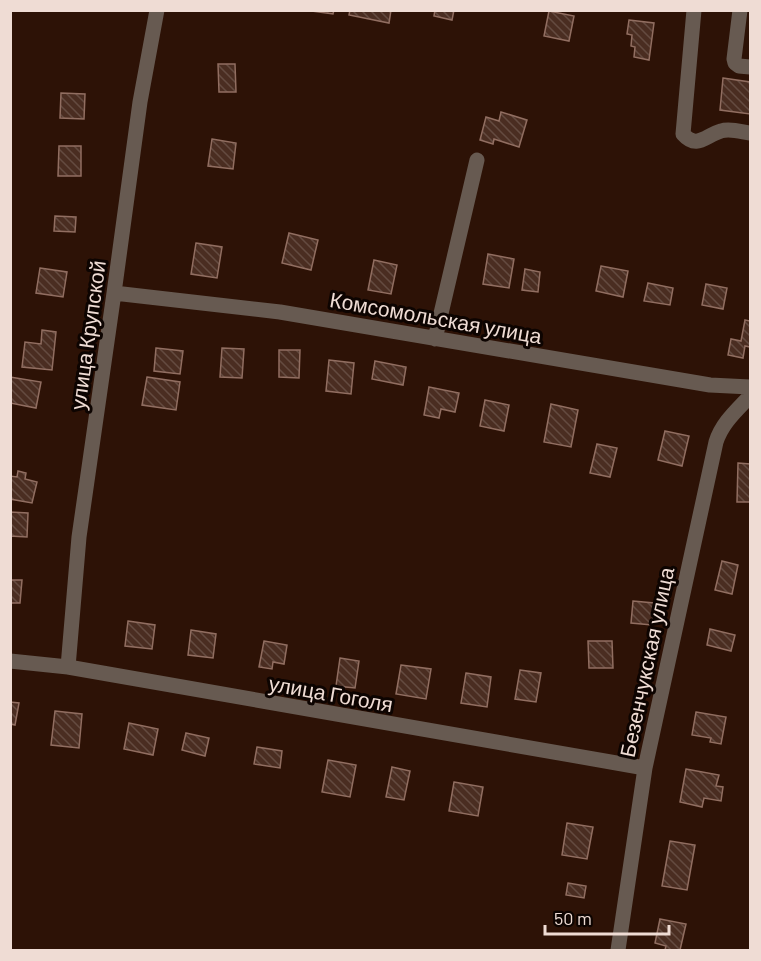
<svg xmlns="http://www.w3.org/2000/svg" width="761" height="961" viewBox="0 0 761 961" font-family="Barlow,sans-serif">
<defs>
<pattern id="building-back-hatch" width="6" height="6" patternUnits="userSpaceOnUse" patternTransform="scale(1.5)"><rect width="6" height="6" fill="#4a2d21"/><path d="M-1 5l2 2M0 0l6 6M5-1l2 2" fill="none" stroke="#644b40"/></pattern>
</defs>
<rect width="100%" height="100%" fill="#2d1206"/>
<!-- building -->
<path fill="url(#building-back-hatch)" stroke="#916e61" stroke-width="1.5" d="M 304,10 L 334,10 L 333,14 Z
M 350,10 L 391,10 L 389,23 L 349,15 Z
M 435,10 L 454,10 L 452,20 L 434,16 Z
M 549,11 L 574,16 L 569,41 L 544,36 Z
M 629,20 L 654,23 L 649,60 L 634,57 L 635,47 L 631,46 L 632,35 L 627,34 Z
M 218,64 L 235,64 L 236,92 L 219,92 Z
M 723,78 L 750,82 L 750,114 L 720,110 Z
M 61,93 L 85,94 L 84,119 L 60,118 Z
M 501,112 L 527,120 L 519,147 L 494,139 L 493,144 L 480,140 L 486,117 L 499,121 Z
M 212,139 L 236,143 L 233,169 L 208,166 Z
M 59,146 L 81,146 L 81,176 L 58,176 Z
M 55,216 L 76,217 L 75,232 L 54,231 Z
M 289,233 L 318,240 L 311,270 L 282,263 Z
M 196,243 L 222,247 L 217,278 L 191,274 Z
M 488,254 L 514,259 L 509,288 L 483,284 Z
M 374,260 L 397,265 L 391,294 L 368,290 Z
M 601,266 L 628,271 L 623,297 L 596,291 Z
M 40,268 L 67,272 L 63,297 L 36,293 Z
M 525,269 L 540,272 L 538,292 L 522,290 Z
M 648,283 L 673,288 L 670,305 L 644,301 Z
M 706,284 L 727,288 L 723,309 L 702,305 Z
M 745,320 L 750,321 L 750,347 L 745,346 L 743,358 L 728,355 L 731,339 L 741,341 Z
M 42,330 L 56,332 L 52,370 L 22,367 L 25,342 L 41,344 Z
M 156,348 L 183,351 L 180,374 L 154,371 Z
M 222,348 L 244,349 L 242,378 L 220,377 Z
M 279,350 L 300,350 L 299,378 L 279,377 Z
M 329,360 L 354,363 L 351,394 L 326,391 Z
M 375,361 L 406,367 L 403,385 L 372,379 Z
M 10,377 L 41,382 L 36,408 L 10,403 Z
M 147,377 L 180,382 L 176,410 L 142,405 Z
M 429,387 L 459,393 L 455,412 L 441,409 L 439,418 L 424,415 Z
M 485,400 L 509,405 L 504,431 L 480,426 Z
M 551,404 L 578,410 L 571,447 L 544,442 Z
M 665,431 L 689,436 L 682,466 L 658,460 Z
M 597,444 L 617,448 L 610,477 L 590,473 Z
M 738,463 L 750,464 L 750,502 L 737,502 Z
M 18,471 L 26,473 L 25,479 L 37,482 L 32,503 L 10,499 L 10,476 L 17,477 Z
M 10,512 L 28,513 L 27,537 L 10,536 Z
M 722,561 L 738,565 L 732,594 L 715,590 Z
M 10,580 L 22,580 L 20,603 L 10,603 Z
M 633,601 L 654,603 L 652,625 L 631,623 Z
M 128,621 L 155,625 L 152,649 L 125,646 Z
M 710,629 L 735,635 L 731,651 L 707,645 Z
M 191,630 L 216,634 L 213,658 L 188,655 Z
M 264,641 L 287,645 L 284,664 L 273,662 L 272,669 L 259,667 Z
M 588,641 L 612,641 L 613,668 L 589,668 Z
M 340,658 L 359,661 L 355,688 L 336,686 Z
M 401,665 L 431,669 L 426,699 L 396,694 Z
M 520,670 L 541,673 L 536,702 L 515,699 Z
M 466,673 L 491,677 L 487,707 L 461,703 Z
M 10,702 L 19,703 L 15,725 L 10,724 Z
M 55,711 L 82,714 L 79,748 L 51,745 Z
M 696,712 L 726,717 L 721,744 L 710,742 L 711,738 L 692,735 Z
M 129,723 L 158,729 L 153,755 L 124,749 Z
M 186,733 L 209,738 L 205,756 L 182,750 Z
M 257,747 L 282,751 L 280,768 L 254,764 Z
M 328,760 L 356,765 L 350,797 L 322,792 Z
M 392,767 L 410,771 L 404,800 L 386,797 Z
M 686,769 L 719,775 L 716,786 L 723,787 L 721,801 L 704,798 L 702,807 L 680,802 Z
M 454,782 L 483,787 L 478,816 L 449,811 Z
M 567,823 L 593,827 L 587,859 L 562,855 Z
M 670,841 L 695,845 L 687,890 L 662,886 Z
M 568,883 L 586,886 L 584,898 L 566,895 Z
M 660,919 L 686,924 L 680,950 L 665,950 L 666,946 L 655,943 Z"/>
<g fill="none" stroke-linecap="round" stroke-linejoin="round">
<!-- minor -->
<path stroke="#675a51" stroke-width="15" d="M 694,10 L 683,134 C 697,150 706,135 721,131 C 730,128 742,132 750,133
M 740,10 L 734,59 L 735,63 L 739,66 L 750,67
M 114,293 L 280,312 L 710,385 L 750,387
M 435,339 L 477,160
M 10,661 L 68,667 L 645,768
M 68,667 L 79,537 L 114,293 L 140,102 L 157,10
M 618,950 L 645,768 L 716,442 C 722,423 736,411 750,396"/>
</g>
<g text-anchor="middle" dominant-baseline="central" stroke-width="6" stroke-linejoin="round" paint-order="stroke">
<!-- street labels -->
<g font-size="21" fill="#efdcd4" stroke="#0d0401">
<text transform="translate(436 317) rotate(10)">Комсомольская улица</text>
<text transform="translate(87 335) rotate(-82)">улица Крупской</text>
<text transform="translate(646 662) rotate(-78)">Безенчукская улица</text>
<text transform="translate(331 693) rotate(10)">улица Гоголя</text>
</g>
</g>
<!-- border -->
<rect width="761" height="961" fill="none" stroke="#efdcd4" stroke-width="24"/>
<!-- scale -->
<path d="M545 925v9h124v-9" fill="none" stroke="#efdcd4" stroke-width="3"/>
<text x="554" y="925" font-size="18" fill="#efdcd4" stroke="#0d0401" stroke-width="4.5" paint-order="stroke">50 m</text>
</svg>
